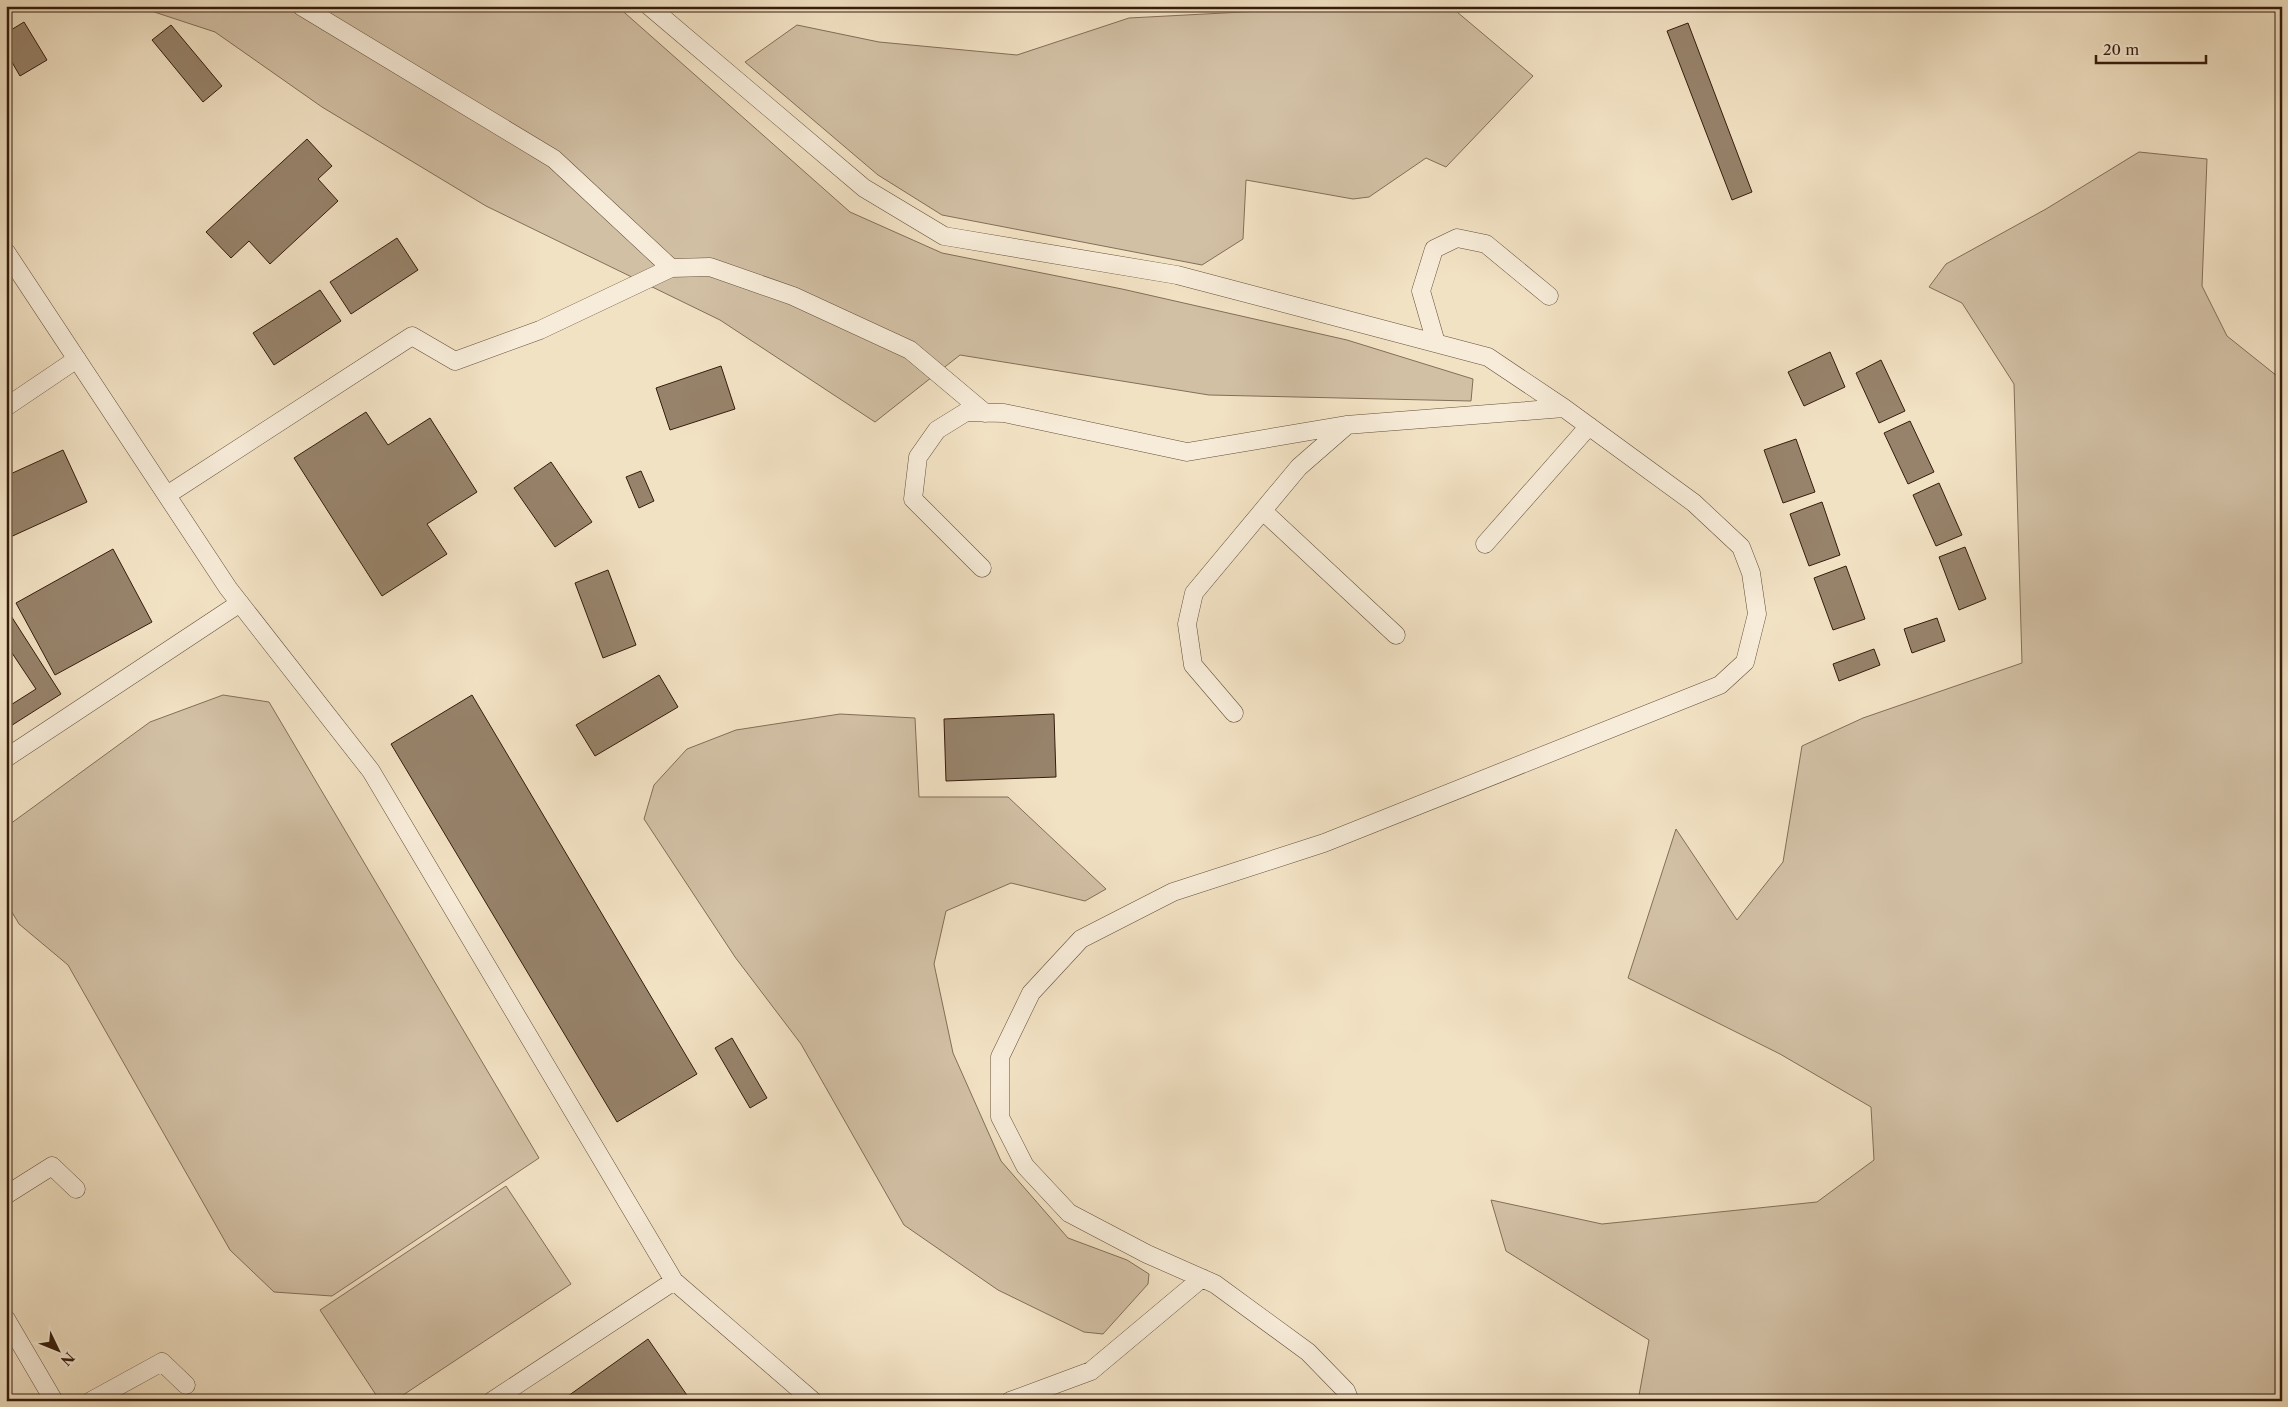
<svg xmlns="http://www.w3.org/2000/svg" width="2288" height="1407" viewBox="0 0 2288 1407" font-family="'Libre Caslon Text',serif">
<rect width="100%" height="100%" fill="#f2e2c4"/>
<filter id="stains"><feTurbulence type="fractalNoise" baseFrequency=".004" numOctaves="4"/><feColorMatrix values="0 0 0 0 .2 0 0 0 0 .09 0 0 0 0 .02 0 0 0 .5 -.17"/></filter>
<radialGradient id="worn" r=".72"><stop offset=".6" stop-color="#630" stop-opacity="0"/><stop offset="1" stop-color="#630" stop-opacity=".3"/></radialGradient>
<!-- green -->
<path fill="#d2c0a5" stroke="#846e58" d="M 136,6 L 617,6 L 850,212 L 942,253 L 1122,289 L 1347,340 L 1473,379 L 1471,401 L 1209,395 L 960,355 L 875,422 L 720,320 L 486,206 L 322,107 L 215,32 Z
M 1357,6 L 1450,6 L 1533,76 L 1446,167 L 1426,158 L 1369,197 L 1353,199 L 1246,180 L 1243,239 L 1202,265 L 942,215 L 878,175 L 745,62 L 797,25 L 879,42 L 1017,55 L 1129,18 Z
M 2139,152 L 2207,159 L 2202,286 L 2227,336 L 2282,380 L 2282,1401 L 1638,1401 L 1649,1340 L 1506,1251 L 1491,1200 L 1602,1224 L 1817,1202 L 1874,1160 L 1871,1107 L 1780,1054 L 1628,978 L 1676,829 L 1737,920 L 1783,862 L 1802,746 L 1863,718 L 2022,663 L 2014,384 L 1962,303 L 1929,287 L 1946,264 L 2046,209 Z
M 223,695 L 269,702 L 539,1158 L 332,1296 L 274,1292 L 230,1250 L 68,965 L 19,924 L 6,902 L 6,827 L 150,722 Z
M 840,714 L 915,718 L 919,797 L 1008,797 L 1106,889 L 1085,901 L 1011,883 L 946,911 L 934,964 L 953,1053 L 1001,1161 L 1068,1238 L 1127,1260 L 1149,1274 L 1148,1284 L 1103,1334 L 1084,1332 L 998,1290 L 904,1225 L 801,1044 L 735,957 L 644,819 L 654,785 L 687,749 L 736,730 Z
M 506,1186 L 571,1284 L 394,1401 L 380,1401 L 320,1310 Z"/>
<!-- building -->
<path fill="#97836b" stroke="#351c0b" d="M 24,22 L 47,60 L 20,76 L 6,52 L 6,33 Z
M 1688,23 L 1752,192 L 1732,200 L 1667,31 Z
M 171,25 L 222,86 L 203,102 L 152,40 Z
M 307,139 L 332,166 L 318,179 L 338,201 L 270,264 L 249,241 L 231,258 L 206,232 Z
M 397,238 L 418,270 L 351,314 L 330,282 Z
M 320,290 L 341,321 L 274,365 L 253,333 Z
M 1830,352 L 1845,387 L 1804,406 L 1788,372 Z
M 1881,360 L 1905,411 L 1879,423 L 1856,373 Z
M 721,366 L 735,409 L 670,430 L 656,388 Z
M 366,412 L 388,445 L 430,418 L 477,492 L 427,524 L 447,554 L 382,596 L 294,458 Z
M 1910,421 L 1934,472 L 1908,484 L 1884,433 Z
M 1796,439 L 1815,492 L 1783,503 L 1764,450 Z
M 63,450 L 87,502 L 6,539 L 6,476 Z
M 551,462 L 592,522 L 555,547 L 514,488 Z
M 641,471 L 654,501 L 639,508 L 626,477 Z
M 1939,483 L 1962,535 L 1936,546 L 1913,495 Z
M 1822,502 L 1840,555 L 1809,566 L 1790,514 Z
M 1965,547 L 1986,599 L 1959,610 L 1939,557 Z
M 113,549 L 152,622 L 55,675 L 16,603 Z
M 1846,566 L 1865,619 L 1833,630 L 1814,578 Z
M 608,570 L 636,645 L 603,658 L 575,583 Z
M 6,608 L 61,694 L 6,729 L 6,708 L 36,689 L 6,644 Z
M 1937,618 L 1945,641 L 1912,653 L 1904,629 Z
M 1874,649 L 1880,665 L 1839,681 L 1833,664 Z
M 659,675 L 678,707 L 595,756 L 576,725 Z
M 472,695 L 697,1074 L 617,1122 L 391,744 Z
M 1054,714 L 1056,777 L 946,781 L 944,719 Z
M 732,1038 L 767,1098 L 750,1108 L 715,1048 Z
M 648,1339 L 691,1401 L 571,1401 L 568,1396 Z"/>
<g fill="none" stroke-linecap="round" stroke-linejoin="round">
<defs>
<path id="service" d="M 301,6 L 554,159 L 671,268 L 710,267 L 793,296 L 910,350 L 985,413
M 649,6 L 864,188 L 944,236 L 1177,275 L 1488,357 L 1564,408 L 1694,503 L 1741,547 L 1751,573 L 1757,614 L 1745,662 L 1720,685 L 1324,843 L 1173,892 L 1081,939 L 1031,993 L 1000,1057 L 1000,1117 L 1025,1166 L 1069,1213 L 1147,1254 L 1215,1284 L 1308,1352 L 1346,1391 L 1350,1401
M 6,252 L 228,588 L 371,771 L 674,1281 L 813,1401
M 1436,343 L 1421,291 L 1434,249 L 1457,238 L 1486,244 L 1549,296
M 6,407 L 77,359
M 167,495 L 412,336 L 455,361 L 540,330 L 671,268
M 1263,511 L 1396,635
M 1485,544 L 1589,426
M 982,568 L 913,499 L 918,457 L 937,430 L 966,412 L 1004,413 L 1187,452 L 1346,425 L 1564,408
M 1234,713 L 1193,665 L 1187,624 L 1194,593 L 1299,467 L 1346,426
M 6,758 L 240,603
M 6,1195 L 52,1166 L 76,1189
M 6,1319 L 54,1401
M 91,1401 L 162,1362 L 186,1385
M 492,1401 L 674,1281
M 1010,1401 L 1091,1371 L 1202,1278"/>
</defs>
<!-- service casing -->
<use href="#service" stroke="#644e39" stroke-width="19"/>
<!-- service -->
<use href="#service" stroke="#f7ecd9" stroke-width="18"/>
</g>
<!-- margin -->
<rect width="2288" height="1407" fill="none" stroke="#f2e2c4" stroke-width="25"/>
<rect x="8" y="8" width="2273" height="1392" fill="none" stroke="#351c0b" stroke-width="2.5"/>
<rect x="12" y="12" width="2263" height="1382" fill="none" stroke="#351c0b"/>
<!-- north arrow -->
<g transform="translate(58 1350) rotate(133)" stroke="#f7ecd9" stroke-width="4" paint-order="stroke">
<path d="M0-4L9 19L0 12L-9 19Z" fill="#351c0b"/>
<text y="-8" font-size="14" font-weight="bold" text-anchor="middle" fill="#351c0b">N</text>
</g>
<!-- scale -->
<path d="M2096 55v8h110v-8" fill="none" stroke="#351c0b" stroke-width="2.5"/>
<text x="2103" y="55" font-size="15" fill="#351c0b" stroke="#f7ecd9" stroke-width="4" paint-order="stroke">20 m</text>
<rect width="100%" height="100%" filter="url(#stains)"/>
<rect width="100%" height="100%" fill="url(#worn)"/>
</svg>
